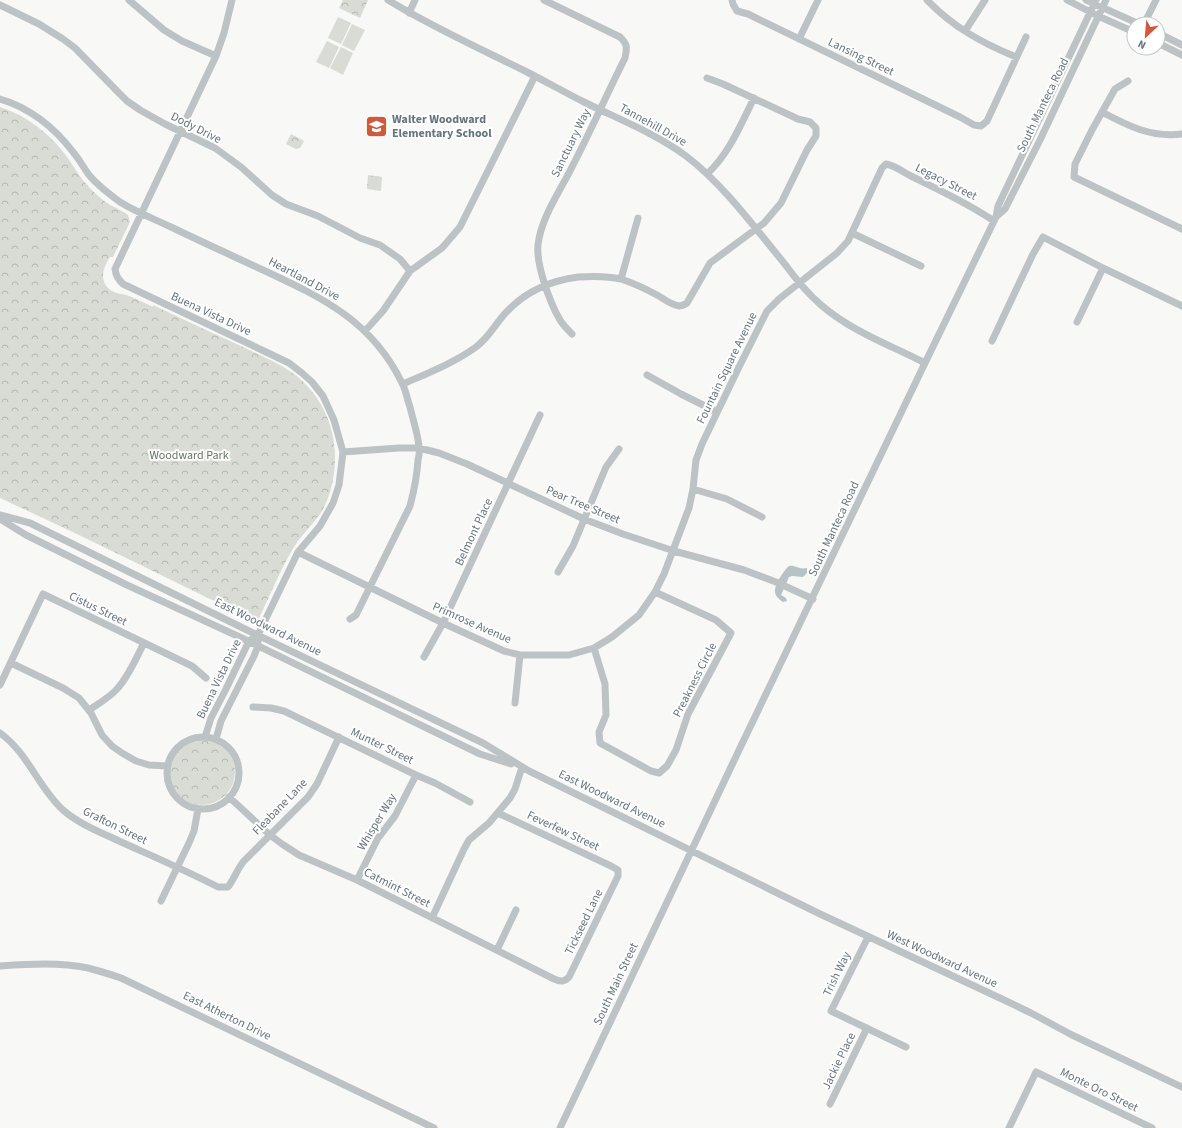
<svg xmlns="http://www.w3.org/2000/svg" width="1182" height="1128" viewBox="0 0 1182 1128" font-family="'Source Sans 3',sans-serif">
<defs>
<pattern id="forest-crowns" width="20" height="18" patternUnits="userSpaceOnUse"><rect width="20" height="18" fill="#d8dcd5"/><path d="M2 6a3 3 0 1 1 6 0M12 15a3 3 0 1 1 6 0" fill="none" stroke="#b3b7b2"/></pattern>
</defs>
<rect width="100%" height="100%" fill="#f8f8f6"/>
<!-- grass -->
<path fill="#d8dcd5" d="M 338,17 L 351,23 L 341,44 L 328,38 Z
M 352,24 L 365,30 L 354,51 L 342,45 Z
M 327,41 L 339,47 L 329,68 L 316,62 Z
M 341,47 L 353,53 L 343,75 L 330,68 Z"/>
<!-- forest -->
<path fill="url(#forest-crowns)" d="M 343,0 L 368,0 L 360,18 L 339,8 Z
M 0,107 C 25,115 48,132 64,153 C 73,164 79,177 89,187 C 95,193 102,200 110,205 C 116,208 123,211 128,215 L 130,222 L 113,257 L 110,257 C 102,269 98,284 114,292 C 119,294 124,294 129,296 C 137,299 145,303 153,307 L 153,305 C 183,319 212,333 241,346 C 261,356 283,364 299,378 C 335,409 344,460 326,503 C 319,520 304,531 294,547 C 280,570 270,596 258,620 L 257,620 L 255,622 L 251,624 L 247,622 L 247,617 L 77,534 L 0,498 Z
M 291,134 L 304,141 L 300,148 L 296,149 L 286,144 Z
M 368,175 L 382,177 L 381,191 L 367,189 Z
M169 772a33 33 0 1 1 66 0a33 33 0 1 1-66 0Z"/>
<!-- water -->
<path fill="#b6c2c5" d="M 789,566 C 796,565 798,570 807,568 L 807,573 L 803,577 L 792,576 L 789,577 L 781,595 L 786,598 L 787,601 L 783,602 C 780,600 775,596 775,592 C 774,585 784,570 789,566 Z"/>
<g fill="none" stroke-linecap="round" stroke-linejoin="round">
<!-- minor -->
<path stroke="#bdc2c5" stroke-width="7" d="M 129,0 L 164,30 L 182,41 L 216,56
M 388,0 C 432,27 479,48 525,71 C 545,81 564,92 584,102 C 618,119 655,133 686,156 C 723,184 755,228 784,263 C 795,278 807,293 821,305 C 851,331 890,345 925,363
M 544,0 L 620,37 C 628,45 627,47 625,58 C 607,94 591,130 573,165 C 561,190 541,217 538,245 C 536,265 550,303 560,320 C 563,325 568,330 572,334
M 732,0 L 733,4 L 737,11 L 748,14 L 960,117 L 974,125 L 981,126 L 987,121 L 1026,37
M 927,0 C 953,27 982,43 1016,57
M 1067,0 L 1098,16 L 1134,32
M 1086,0 L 1139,24
M 0,5 L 39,24 L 63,39 L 75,48 L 116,90 L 127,101 L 140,110 L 165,124 L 215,148 L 241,167 L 272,195 L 286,204 L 318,216 L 360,238 L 380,245 L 400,259 L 410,271
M 409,13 L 415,0
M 1144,24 L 1156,0
M 965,31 L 985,0
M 1158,33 L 1182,45
M 799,39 L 818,0
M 1158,43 L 1182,55
M 1128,81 L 1115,89 L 1092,130 L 1075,164 L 1074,177 L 1182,229
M 0,99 C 29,107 55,128 73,152 C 79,159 84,168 89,175 C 98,186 109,194 120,202 C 136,212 154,219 171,227 C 202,242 233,256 263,270 C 323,298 372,321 402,383 C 406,390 407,399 410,407 C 413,420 418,434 419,447 C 420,451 419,456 418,460 C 417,476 414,491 410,506 L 360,607 L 356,615 L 350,619
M 1102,112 C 1128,126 1152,138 1182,134
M 707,174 C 729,154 741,124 754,98
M 996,217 L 1005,209 L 1040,140 L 1106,0
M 852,233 L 921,266
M 621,279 L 638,218
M 1077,322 L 1103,268 L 1182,306
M 365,331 L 383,311 L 410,271 L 442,248 L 460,227 L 535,76
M 992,341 L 1033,254 L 1043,237 L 1103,268
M 647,375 L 681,394 L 717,412
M 403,384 C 428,373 454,363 476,347 C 487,339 494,327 502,317 C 522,293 548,281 578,277 C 592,276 608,276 621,279 C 633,283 646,289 657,295 C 664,299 671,305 679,306 C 682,306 684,305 687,303 L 710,263 L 764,223 L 781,203 L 807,150 L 816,136 L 816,128 L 810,122 L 798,119 L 723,84 L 707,78
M 343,452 L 399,448 L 419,448 L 439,453 L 467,464 L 584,519 L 623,534 L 674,551 L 744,570 L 776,582 L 813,599
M 693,489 L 727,499 L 762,517
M 0,515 L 30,523 L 249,631 L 483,743 L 529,771 L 818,913 L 1002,999 L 1031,1013 L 1072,1035 L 1182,1087
M 0,519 L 26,535 L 127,585 L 244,639 L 480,754 L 511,764
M 298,552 L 443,623 L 504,651 L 520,655 L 569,655 L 594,648 L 612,637 L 639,615 L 655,592 L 664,574 L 689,508 L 693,489 L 696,460 L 702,444 L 738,369 L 767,311 L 779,299 L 837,253 L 848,241 L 882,168 L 886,164 C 896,166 903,172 911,176 C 939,190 968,203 994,221
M 558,572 L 573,546 L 606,467 L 619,449
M 594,648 L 605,684 L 606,715 L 599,732 L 600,743 L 651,771 L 659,773 L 667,766 L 676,750 L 688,714 L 731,633 L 716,620 L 655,592
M 424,657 L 443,623 L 540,415
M 11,663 L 63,688 L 79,698 L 91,713 L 102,735 L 112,746 L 122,753 L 136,761 L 149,765 L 167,766
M 0,685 L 43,594 L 192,666 L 206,678
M 515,703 L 520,655
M 253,707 L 271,708 L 284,711 L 416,775 L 435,783 L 470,802
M 89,710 C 98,704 109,698 117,689 C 129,676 136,658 144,643
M 0,733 C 28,753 38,787 63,810 C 79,824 100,832 119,841 C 152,856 185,870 218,887 L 228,887 C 234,879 237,870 243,862 L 308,797 L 317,784 L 339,737
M167 773a36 36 0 1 1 72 0a36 36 0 1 1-72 0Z
M 205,737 L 211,718 L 226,689 L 249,641 L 258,635 L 298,552 L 320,526 L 333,503 L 339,485 L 343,452 L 334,420 L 323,396 L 312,382 L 302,373 L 289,363 L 266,352 L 123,284 C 118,279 116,276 115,269 L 216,56 L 224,33 L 232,0
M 216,739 L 221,721 L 254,656 L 258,646 L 258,642
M 229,797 L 270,835 L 282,844 L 299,855 L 357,880 L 554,979 C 561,982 564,982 569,977 L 618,876 L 618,870 L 611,866 L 498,813
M 357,880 L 378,838 L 395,816 L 416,775
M 161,901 L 189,843 L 194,831 L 198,809
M 432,918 L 464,849 L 469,840 L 489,823 L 510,798 L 515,789 L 522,767
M 868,937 L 831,1011 L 906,1047
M 497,950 L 516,910
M 0,966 C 29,964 60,962 88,968 C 99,971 110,974 121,978 L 434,1128
M 830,1104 L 867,1028
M 560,1128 L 740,748 L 925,363 L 996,217 L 998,206 L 1096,0
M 1009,1128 L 1036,1072 L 1152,1128"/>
</g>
<!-- icons -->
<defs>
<symbol id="school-square" viewBox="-11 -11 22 22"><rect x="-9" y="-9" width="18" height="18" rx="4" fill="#d2583b" stroke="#fff"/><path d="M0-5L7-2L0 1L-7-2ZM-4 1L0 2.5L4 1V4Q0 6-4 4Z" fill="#fff"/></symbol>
</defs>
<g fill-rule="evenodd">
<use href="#school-square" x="364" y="114" width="25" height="25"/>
</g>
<g text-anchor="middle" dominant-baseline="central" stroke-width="4" stroke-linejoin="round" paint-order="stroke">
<!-- street labels -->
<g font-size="12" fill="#66747e" stroke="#fff">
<text transform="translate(861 57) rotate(26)">Lansing Street</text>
<text transform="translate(1043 105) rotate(-64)">South Manteca Road</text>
<text transform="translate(653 125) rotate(29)">Tannehill Drive</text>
<text transform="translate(196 128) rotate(27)">Dody Drive</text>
<text transform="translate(571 143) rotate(-64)">Sanctuary Way</text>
<text transform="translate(946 182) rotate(27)">Legacy Street</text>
<text transform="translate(304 279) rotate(28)">Heartland Drive</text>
<text transform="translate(211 314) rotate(25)">Buena Vista Drive</text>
<text transform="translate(727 368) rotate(-64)">Fountain Square Avenue</text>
<text transform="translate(583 505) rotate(23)">Pear Tree Street</text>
<text transform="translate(834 529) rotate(-65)">South Manteca Road</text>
<text transform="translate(474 532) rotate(-65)">Belmont Place</text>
<text transform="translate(98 609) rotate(26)">Cistus Street</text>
<text transform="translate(472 623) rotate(24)">Primrose Avenue</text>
<text transform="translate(268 627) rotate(26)">East Woodward Avenue</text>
<text transform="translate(219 679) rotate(-64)">Buena Vista Drive</text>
<text transform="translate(695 680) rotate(-63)">Preakness Circle</text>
<text transform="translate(382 746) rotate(26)">Munter Street</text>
<text transform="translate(612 799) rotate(26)">East Woodward Avenue</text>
<text transform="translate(280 807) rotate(-46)">Fleabane Lane</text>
<text transform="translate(377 822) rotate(-59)">Whisper Way</text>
<text transform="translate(115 826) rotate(26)">Grafton Street</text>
<text transform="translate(563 831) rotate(25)">Feverfew Street</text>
<text transform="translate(397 888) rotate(27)">Catmint Street</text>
<text transform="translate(584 922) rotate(-64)">Tickseed Lane</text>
<text transform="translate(942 959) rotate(25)">West Woodward Avenue</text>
<text transform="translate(837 974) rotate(-64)">Trish Way</text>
<text transform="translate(616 984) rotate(-65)">South Main Street</text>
<text transform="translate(227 1016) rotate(26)">East Atherton Drive</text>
<text transform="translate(839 1061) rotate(-64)">Jackie Place</text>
<text transform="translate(1099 1090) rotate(26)">Monte Oro Street</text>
</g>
<!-- poi labels -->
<g font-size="12" font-weight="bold" fill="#66747e" stroke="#fff" text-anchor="start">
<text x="392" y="119">Walter Woodward<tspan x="392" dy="14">Elementary School</tspan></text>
</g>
<!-- park labels -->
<g font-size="12" fill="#687664" stroke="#fff">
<text x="189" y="455">Woodward Park</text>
</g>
</g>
<!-- north arrow -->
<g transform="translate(1146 36) rotate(206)"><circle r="19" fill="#ffffff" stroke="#c2c7cb"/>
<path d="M0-3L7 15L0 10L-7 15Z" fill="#d2583b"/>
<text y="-6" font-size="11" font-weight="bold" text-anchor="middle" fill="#66747e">N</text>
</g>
</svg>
